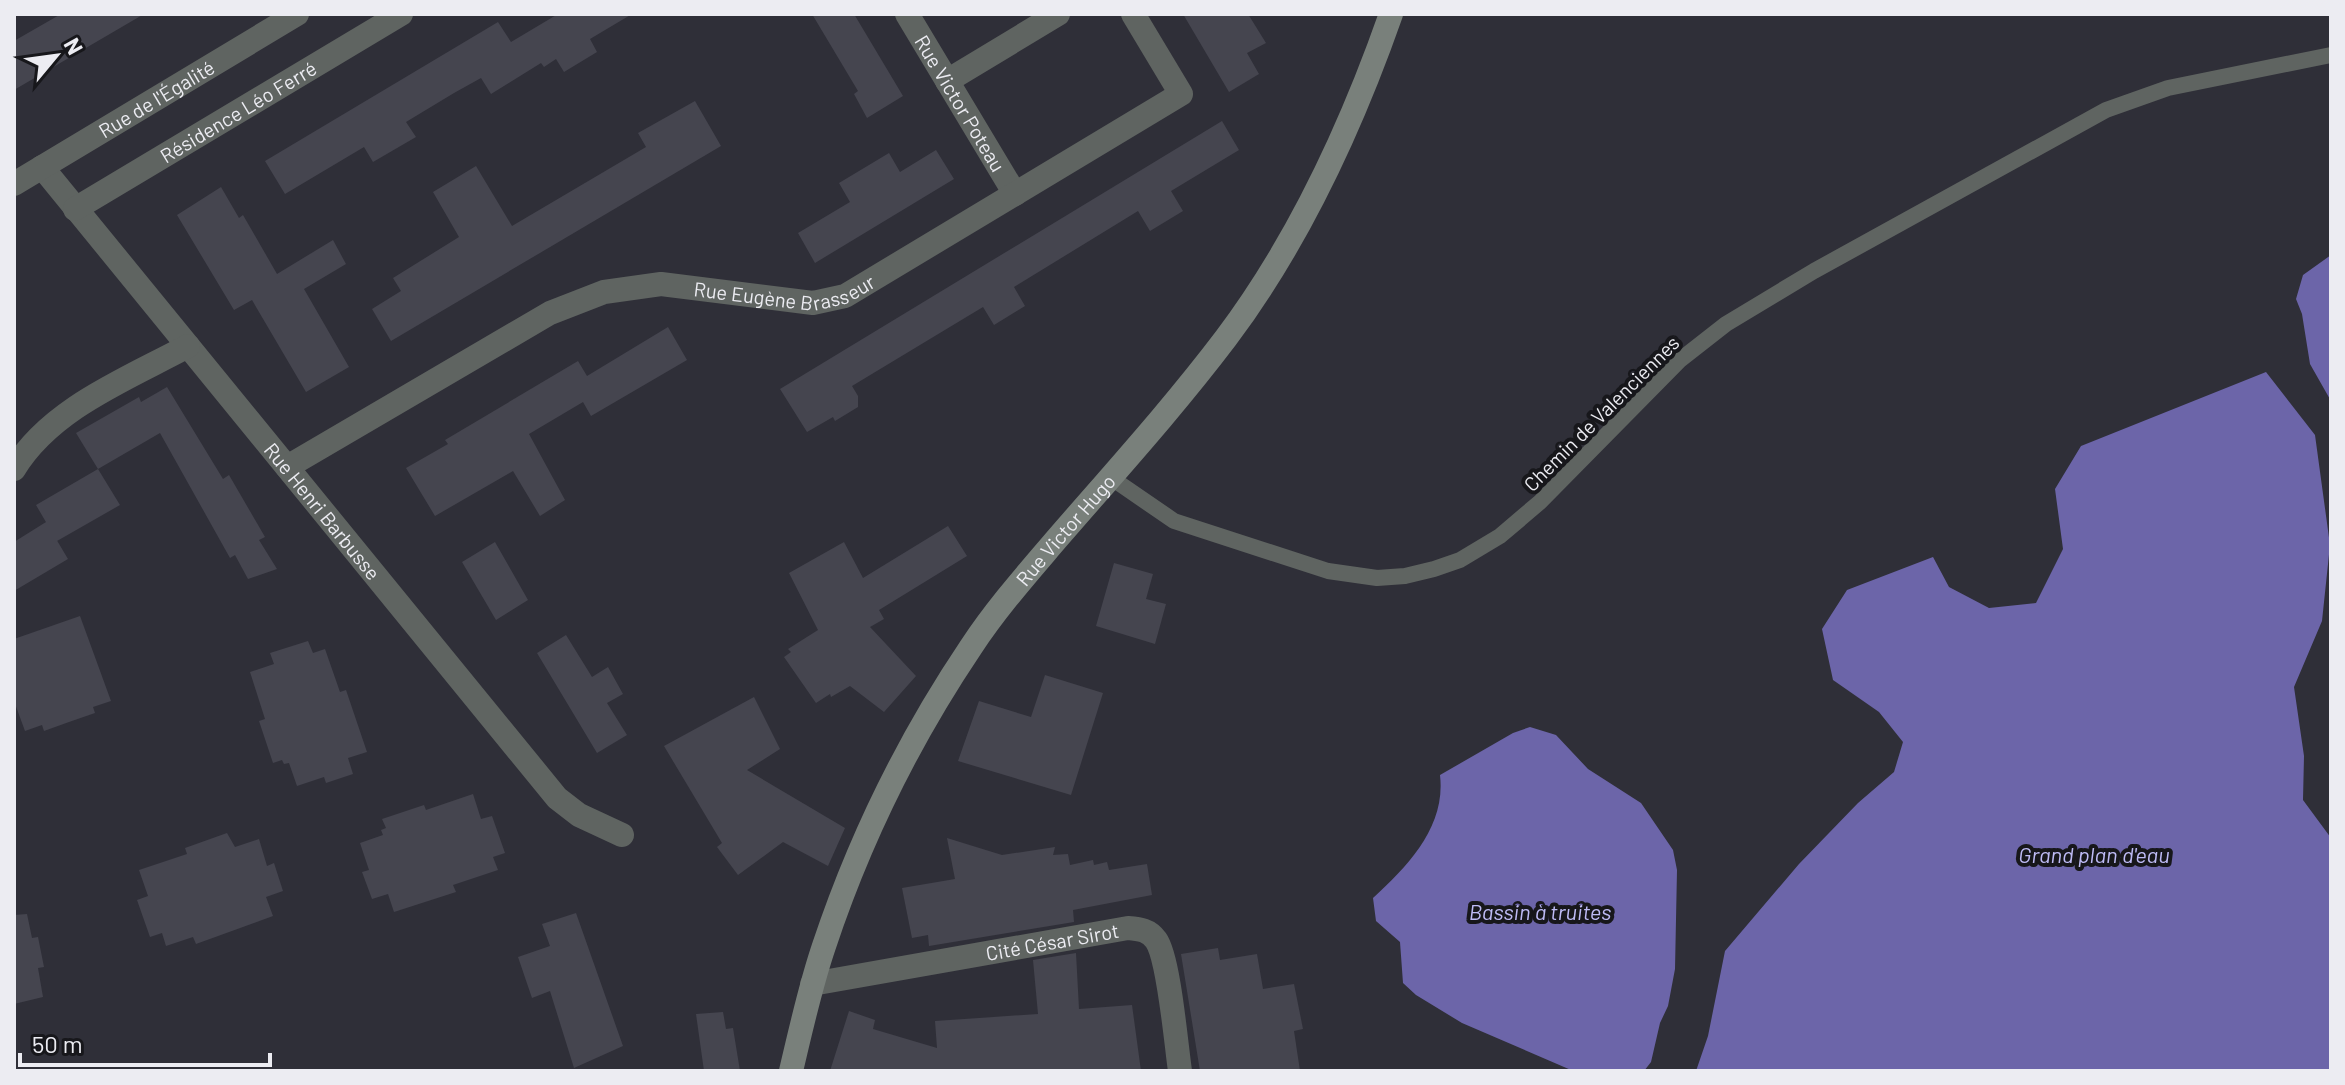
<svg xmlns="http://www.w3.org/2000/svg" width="2345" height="1085" viewBox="0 0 2345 1085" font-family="Barlow,sans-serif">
<rect width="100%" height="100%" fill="#2f2f38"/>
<!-- water -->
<path fill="#6c65a9" d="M 2331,255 L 2331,401 L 2310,364 L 2302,314 L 2296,299 L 2303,275 Z
M 2266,372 L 2315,435 L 2330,545 L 2322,621 L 2294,687 L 2304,756 L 2303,800 L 2331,838 L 2331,1071 L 1696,1071 L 1708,1036 L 1725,951 L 1799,864 L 1858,803 L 1894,772 L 1903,742 L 1879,712 L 1833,680 L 1822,629 L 1847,590 L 1933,557 L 1949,587 L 1989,608 L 2036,603 L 2063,549 L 2055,489 L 2081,446 Z
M 1530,727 L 1556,735 L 1588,769 L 1641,803 L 1673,850 L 1677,870 L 1675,969 L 1668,1006 L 1660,1023 L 1651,1062 L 1644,1071 L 1571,1070 L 1462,1023 L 1416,995 L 1403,983 L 1400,942 L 1376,921 L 1373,898 C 1409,865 1446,826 1440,775 L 1513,733 Z"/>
<!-- building -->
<path fill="#45454f" d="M 61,14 L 144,14 L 14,90 L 14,41 Z
M 558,14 L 632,14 L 590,39 L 597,52 L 564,72 L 556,59 L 544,67 L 541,63 L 491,94 L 481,78 L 454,93 L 406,122 L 416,137 L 373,162 L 364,147 L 285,194 L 265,161 L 498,22 L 511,42 Z
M 812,14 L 854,14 L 903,96 L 867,118 L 854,94 L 858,91 Z
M 1183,14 L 1248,14 L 1266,43 L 1247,53 L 1259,74 L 1229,92 Z
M 695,101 L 721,146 L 391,341 L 372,309 L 401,291 L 393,278 L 459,237 L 433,192 L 476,166 L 512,226 L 646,147 L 638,133 Z
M 1222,121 L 1239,150 L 1171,191 L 1183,211 L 1150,231 L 1138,211 L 1014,287 L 1025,306 L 994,325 L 983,307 L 852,386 L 858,396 L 858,407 L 835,421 L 833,417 L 807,432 L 780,389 Z
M 936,150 L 954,179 L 815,263 L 798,233 L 850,202 L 839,183 L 889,153 L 900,172 Z
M 221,187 L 239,218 L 243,215 L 277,274 L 333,240 L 346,264 L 304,289 L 349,367 L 306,392 L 252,300 L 234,310 L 177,215 Z
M 668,327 L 687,360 L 591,416 L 583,402 L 529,434 L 565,500 L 540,516 L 513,471 L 435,516 L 406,468 L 448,444 L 445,440 L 578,361 L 587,376 Z
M 167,387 L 223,479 L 229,475 L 265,537 L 259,540 L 277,569 L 248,579 L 235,555 L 230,558 L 160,433 L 98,469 L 76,433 L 139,397 L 141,402 Z
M 98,469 L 120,505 L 57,541 L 36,505 Z
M 46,522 L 68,559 L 14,591 L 14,542 Z
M 948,526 L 967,556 L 879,610 L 884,619 L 870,627 L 916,676 L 884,712 L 850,686 L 831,697 L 830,694 L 816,703 L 784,657 L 791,652 L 788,649 L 818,630 L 789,573 L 844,542 L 863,578 Z
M 495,542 L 528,600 L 496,620 L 462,562 Z
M 1114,563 L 1153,574 L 1146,599 L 1166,604 L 1155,644 L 1096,626 Z
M 80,616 L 111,701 L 93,707 L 95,713 L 69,722 L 44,731 L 42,725 L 25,731 L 14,701 L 14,639 Z
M 566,635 L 592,677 L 608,667 L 623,694 L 607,703 L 627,735 L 597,753 L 537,653 Z
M 308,641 L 313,653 L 325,649 L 340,692 L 346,690 L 367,752 L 348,758 L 353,774 L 326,783 L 324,777 L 297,786 L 289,763 L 284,764 L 282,760 L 273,763 L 259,721 L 265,719 L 250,672 L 274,664 L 270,653 Z
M 1045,675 L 1103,693 L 1071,795 L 958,761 L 979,701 L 1031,717 Z
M 754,697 L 780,749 L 747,770 L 845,828 L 828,866 L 783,842 L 738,875 L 717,847 L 722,843 L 664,746 Z
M 473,794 L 481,819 L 492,816 L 505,853 L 493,857 L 498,870 L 453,885 L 456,892 L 394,912 L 388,894 L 372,899 L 362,872 L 369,870 L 360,843 L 383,835 L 381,830 L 386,828 L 382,819 L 424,805 L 426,810 Z
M 227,833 L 235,847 L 259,839 L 267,866 L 274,863 L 283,891 L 266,897 L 273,916 L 196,944 L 193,937 L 166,946 L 162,933 L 150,937 L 137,900 L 148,896 L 139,870 L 187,854 L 185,848 Z
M 947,838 L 1002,855 L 1055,847 L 1053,855 L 1068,854 L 1070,865 L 1093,860 L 1094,865 L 1107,862 L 1109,870 L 1147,864 L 1152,895 L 1073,910 L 1074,922 L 929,946 L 928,935 L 912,938 L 902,888 L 955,879 Z
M 576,913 L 623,1046 L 574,1068 L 550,991 L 532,998 L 518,957 L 550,946 L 542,924 Z
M 27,914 L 32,938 L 38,937 L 44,967 L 38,968 L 43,997 L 14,1004 L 14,915 Z
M 1218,948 L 1220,960 L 1257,954 L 1263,989 L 1294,984 L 1303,1029 L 1294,1031 L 1300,1071 L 1200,1071 L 1181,954 Z
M 1076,953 L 1079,1009 L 1132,1005 L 1141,1071 L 830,1071 L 849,1011 L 875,1020 L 873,1029 L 937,1048 L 935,1021 L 1038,1014 L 1033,960 Z
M 723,1012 L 726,1029 L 733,1028 L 740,1071 L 704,1071 L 696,1014 Z"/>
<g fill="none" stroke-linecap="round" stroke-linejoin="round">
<!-- lane -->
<path stroke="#5f6461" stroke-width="16" d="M 1110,477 L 1174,521 L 1328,571 L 1377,578 L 1405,576 L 1434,569 L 1460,560 L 1500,536 L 1540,502 L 1680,360 L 1726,324 L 1814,271 L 2106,110 L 2168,88 L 2331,55"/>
<!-- street -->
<g stroke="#5f6461" stroke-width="24">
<path id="s1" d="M 907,14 L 1015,194"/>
<path d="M 947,81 L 1058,14"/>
<path id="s2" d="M 42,167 L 557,798 L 579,815 L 622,835"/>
<path id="s3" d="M 14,184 L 297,14"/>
<path id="s4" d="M 75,209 L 401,14"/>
<path id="s5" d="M 287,467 L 550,313 L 604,292 L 661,284 L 813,303 L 845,296 L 1181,94 L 1133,14"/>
<path d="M 14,469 C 51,408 127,379 188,346"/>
<path id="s6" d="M 812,984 L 1128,928 C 1140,929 1149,930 1156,940 C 1169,958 1176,1044 1180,1071"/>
</g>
<!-- secondary -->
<path stroke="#79807b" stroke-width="24" id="s7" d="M 791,1071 C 801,1029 810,987 824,946 C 859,841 909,739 971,647 C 996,609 1026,575 1055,541 C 1113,474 1173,408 1226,338 C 1299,241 1351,128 1391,14"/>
</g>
<g text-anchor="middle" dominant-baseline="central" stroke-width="8" stroke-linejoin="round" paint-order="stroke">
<!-- street labels -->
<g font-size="20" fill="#ececf2" stroke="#17171b">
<text stroke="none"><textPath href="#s3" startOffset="166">Rue de l'Égalité</textPath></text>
<text stroke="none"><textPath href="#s1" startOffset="104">Rue Victor Poteau</textPath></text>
<text stroke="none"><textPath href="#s4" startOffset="190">Résidence Léo Ferré</textPath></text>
<text stroke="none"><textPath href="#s5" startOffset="546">Rue Eugène Brasseur</textPath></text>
<text transform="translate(1601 413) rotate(-45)">Chemin de Valenciennes</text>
<text stroke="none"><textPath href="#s2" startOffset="444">Rue Henri Barbusse</textPath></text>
<text stroke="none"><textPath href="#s7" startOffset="614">Rue Victor Hugo</textPath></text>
<text stroke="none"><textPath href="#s6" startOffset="244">Cité César Sirot</textPath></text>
</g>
<!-- water labels -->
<g font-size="22" font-style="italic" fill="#bebbf5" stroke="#17171b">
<text x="2094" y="854">Grand plan d'eau</text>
<text x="1540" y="911">Bassin à truites</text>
</g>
</g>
<!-- border -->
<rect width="2345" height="1085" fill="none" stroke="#ececf2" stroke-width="32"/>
<!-- north arrow -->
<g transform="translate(56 56) rotate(61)" stroke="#17171b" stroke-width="6" paint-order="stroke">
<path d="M0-6L14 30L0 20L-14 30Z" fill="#ececf2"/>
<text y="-12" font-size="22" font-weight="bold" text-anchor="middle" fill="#ececf2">N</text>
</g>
<!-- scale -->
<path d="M20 1053v12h250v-12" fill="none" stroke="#ececf2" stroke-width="4"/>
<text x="32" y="1053" font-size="24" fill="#ececf2" stroke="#17171b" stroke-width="6" paint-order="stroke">50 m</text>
</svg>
